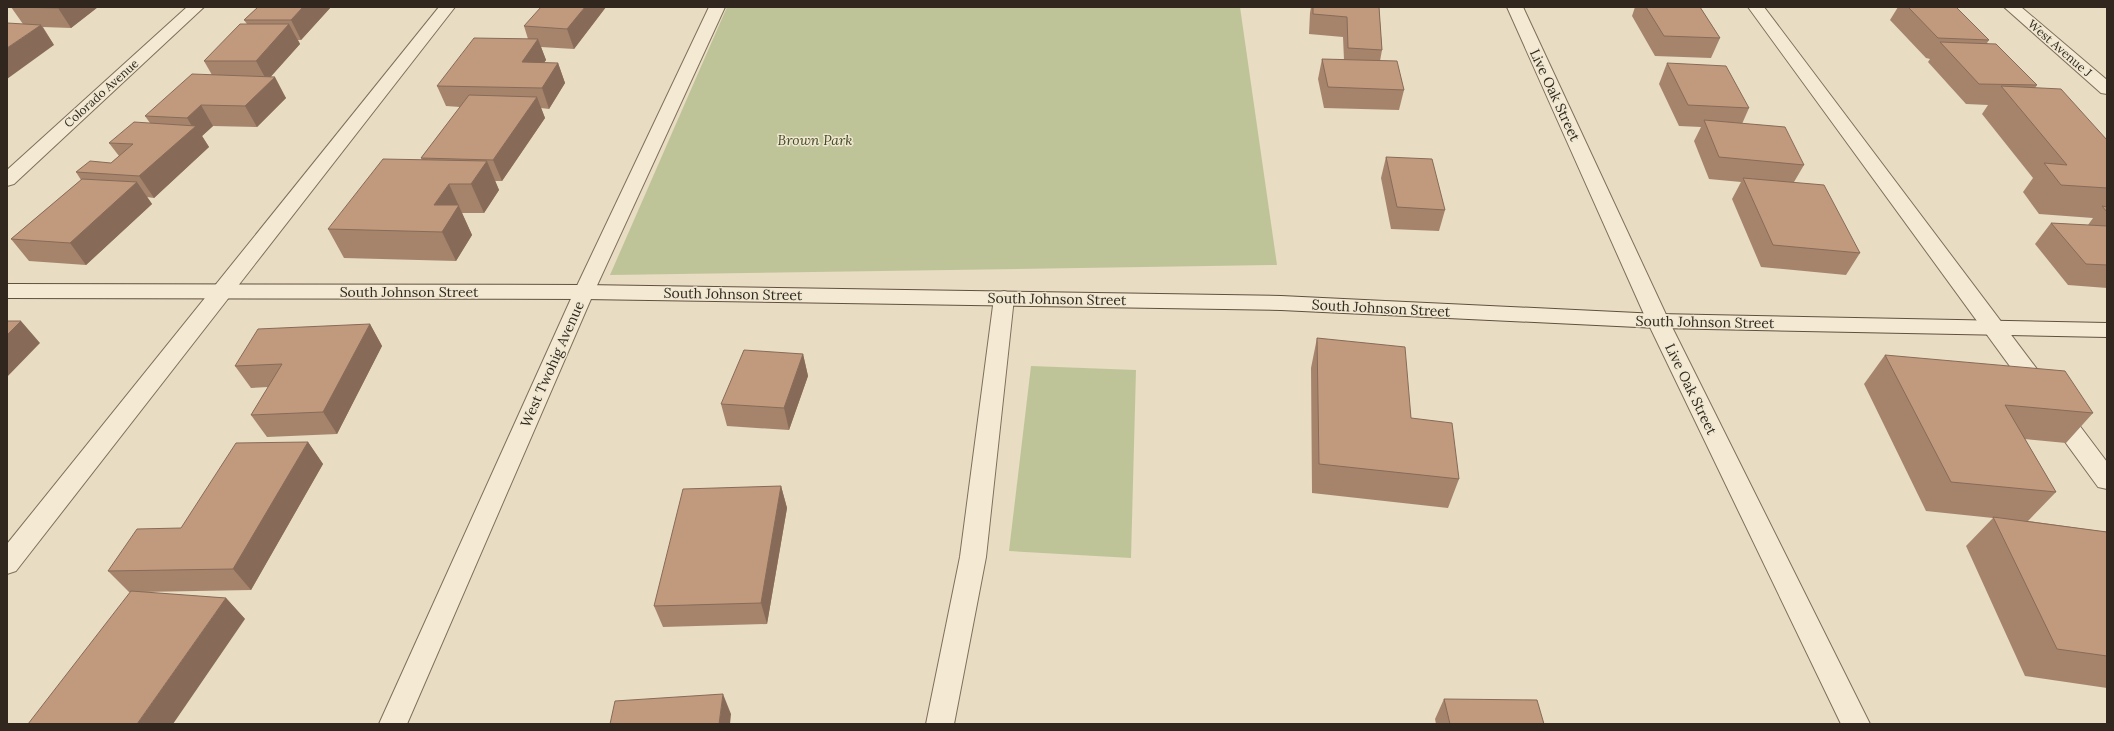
<svg xmlns="http://www.w3.org/2000/svg" width="2114" height="731" viewBox="0 0 2114 731" font-family="Lora,serif">
<rect width="100%" height="100%" fill="#e8dcc3"/>
<!-- green -->
<path fill="#bfc498" d="M 727,7 L 1240,7 L 1277,265 L 610,275 Z
M 1031,366 L 1136,370 L 1131,558 L 1009,551 Z"/>
<g fill="none" stroke-linecap="round" stroke-linejoin="round">
<defs>
<path id="lane" d="M 439,7 L 455,7 L 16,571 L 7,574 L 7,544 Z
M 1748,7 L 1764,7 L 2107,462 L 2107,489 L 2098,487 Z
M 1004,291 L 1011,293 L 1014,298 L 986,557 L 954,724 L 926,724 L 960,557 L 994,298 L 997,293 Z"/>
<path id="street" d="M 187,7 L 204,7 L 14,184 L 7,186 L 7,170 Z
M 709,7 L 725,7 L 594,292 L 407,724 L 379,724 L 574,292 Z
M 1507,7 L 1523,7 L 1669,321 L 1870,724 L 1841,724 L 1647,321 Z
M 2004,7 L 2021,7 L 2107,80 L 2107,94 L 2101,93 Z"/>
<path id="secondary" d="M 7,284 L 584,285 L 1281,296 L 1658,314 L 2107,323 L 2107,337 L 1658,328 L 1281,310 L 584,299 L 7,298 Z"/>
</defs>
<!-- lane casing -->
<use href="#lane" stroke="#7f6f5c" stroke-width="2"/>
<!-- street casing -->
<use href="#street" stroke="#7f6f5c" stroke-width="2"/>
<!-- secondary casing -->
<use href="#secondary" stroke="#61503f" stroke-width="2"/>
<!-- lane -->
<use href="#lane" fill="#f4ead4" fill-rule="evenodd"/>
<!-- street -->
<use href="#street" fill="#f4ead4" fill-rule="evenodd"/>
<!-- secondary -->
<use href="#secondary" fill="#f4ead4" fill-rule="evenodd"/>
</g>
<!-- wall -->
<path fill="#a6846c" d="M 11,7 L 98,7 L 71,28 L 43,27 L 54,45 L 23,24 Z
M 258,7 L 331,7 L 301,40 L 298,40 L 300,44 L 270,77 L 286,98 L 257,127 L 213,126 L 202,136 L 209,147 L 154,198 L 147,197 L 152,204 L 86,265 L 29,261 L 11,239 L 81,180 L 76,172 L 111,163 L 119,156 L 109,143 L 150,123 L 145,116 L 212,75 L 204,61 L 247,24 L 244,20 Z
M 606,7 L 574,49 L 541,47 L 546,60 L 543,63 L 558,63 L 565,83 L 549,109 L 541,108 L 545,118 L 502,181 L 495,181 L 499,190 L 484,213 L 462,213 L 472,235 L 456,261 L 344,258 L 328,229 L 422,160 L 421,158 L 460,107 L 446,106 L 437,86 L 528,39 L 524,26 Z
M 1311,7 L 1379,7 L 1382,50 L 1380,61 L 1404,90 L 1399,110 L 1324,108 L 1318,79 L 1322,59 L 1344,60 L 1343,37 L 1309,34 L 1310,13 Z
M 1635,7 L 1700,7 L 1720,38 L 1711,58 L 1655,56 L 1632,16 Z
M 1898,7 L 1956,7 L 1989,40 L 1987,43 L 2037,85 L 2035,88 L 2107,140 L 2107,288 L 2068,285 L 2035,244 L 2051,223 L 2088,225 L 2093,218 L 2039,214 L 2023,192 L 2033,178 L 1982,114 L 1988,105 L 1966,104 L 1928,62 L 1930,59 L 1926,58 L 1890,20 Z
M 1667,63 L 1749,108 L 1742,124 L 1804,165 L 1794,182 L 1860,253 L 1846,275 L 1761,267 L 1732,199 L 1741,182 L 1709,179 L 1694,141 L 1701,127 L 1679,126 L 1659,84 Z
M 1386,157 L 1445,210 L 1439,231 L 1391,229 L 1381,178 Z
M 370,324 L 382,346 L 337,434 L 267,437 L 251,415 L 268,387 L 251,388 L 235,366 Z
M 1317,338 L 1411,418 L 1459,479 L 1448,508 L 1312,493 L 1311,368 Z
M 803,354 L 808,376 L 789,430 L 727,426 L 721,404 Z
M 1885,355 L 2093,413 L 2066,443 L 2025,439 L 2056,492 L 2028,521 L 2107,532 L 2107,688 L 2025,676 L 1966,546 L 1993,518 L 1926,511 L 1864,384 Z
M 308,442 L 323,464 L 251,590 L 141,592 L 226,598 L 245,619 L 129,592 L 108,571 L 181,528 Z
M 781,486 L 787,508 L 767,624 L 663,627 L 654,606 Z
M 1444,699 L 1544,724 L 1436,724 L 1435,719 Z"/>
<!-- shaded-wall -->
<path fill="#876b58" d="M 59,7 L 98,7 L 71,28 L 58,8 Z
M 303,7 L 331,7 L 301,40 L 291,20 Z
M 585,7 L 606,7 L 574,49 L 567,29 Z
M 289,24 L 300,44 L 267,81 L 256,61 Z
M 41,25 L 54,45 L 7,79 L 7,48 Z
M 538,39 L 546,60 L 530,83 L 522,62 Z
M 558,63 L 565,83 L 549,109 L 542,88 Z
M 275,77 L 286,98 L 257,127 L 245,106 Z
M 537,97 L 545,118 L 502,181 L 493,160 Z
M 201,105 L 213,126 L 202,136 L 209,147 L 154,198 L 139,176 L 193,128 L 187,118 Z
M 487,161 L 499,190 L 484,213 L 471,184 Z
M 137,182 L 152,204 L 86,265 L 70,243 Z
M 449,184 L 472,235 L 456,261 L 442,232 L 434,205 Z
M 21,321 L 40,343 L 7,377 L 7,335 Z
M 370,324 L 382,346 L 337,434 L 323,412 Z
M 803,354 L 808,376 L 789,430 L 784,408 Z
M 308,442 L 323,464 L 251,590 L 233,569 Z
M 781,486 L 787,508 L 767,624 L 761,603 Z
M 226,598 L 245,619 L 173,724 L 137,724 Z
M 723,694 L 731,714 L 730,724 L 719,724 Z"/>
<!-- building -->
<path fill="#c1997d" stroke="#876b58" d="M 11,7 L 59,7 L 58,8 Z
M 258,7 L 303,7 L 291,20 L 244,20 Z
M 541,7 L 585,7 L 567,29 L 524,26 Z
M 1313,7 L 1379,7 L 1382,50 L 1348,48 L 1347,17 L 1313,14 Z
M 1646,7 L 1700,7 L 1720,38 L 1664,36 Z
M 1908,7 L 1956,7 L 1989,40 L 1938,38 Z
M 7,23 L 41,25 L 7,48 Z
M 240,24 L 289,24 L 256,61 L 204,61 Z
M 474,38 L 538,39 L 522,62 L 558,63 L 542,88 L 437,86 Z
M 1940,42 L 1996,44 L 2037,85 L 1979,84 Z
M 1322,59 L 1397,61 L 1404,90 L 1328,87 Z
M 1667,63 L 1726,66 L 1749,108 L 1688,105 Z
M 192,74 L 275,77 L 245,106 L 201,105 L 187,118 L 145,116 Z
M 2001,86 L 2061,89 L 2107,140 L 2107,188 L 2061,185 L 2044,163 L 2067,165 Z
M 469,95 L 537,97 L 493,160 L 421,158 Z
M 1704,120 L 1785,127 L 1804,165 L 1719,157 Z
M 134,122 L 196,126 L 139,176 L 76,172 L 90,161 L 111,163 L 133,144 L 109,143 Z
M 1386,157 L 1432,159 L 1445,210 L 1397,207 Z
M 383,159 L 487,161 L 471,184 L 449,184 L 434,205 L 459,205 L 442,232 L 328,229 Z
M 1743,178 L 1824,185 L 1860,253 L 1773,245 Z
M 82,179 L 137,182 L 70,243 L 11,239 Z
M 2102,206 L 2107,207 L 2107,212 Z
M 2051,223 L 2107,226 L 2107,265 L 2086,264 Z
M 7,321 L 21,321 L 7,335 Z
M 370,324 L 323,412 L 251,415 L 282,364 L 235,366 L 258,329 Z
M 1317,338 L 1405,347 L 1411,418 L 1452,423 L 1459,479 L 1319,464 Z
M 744,350 L 803,354 L 784,408 L 721,404 Z
M 1885,355 L 2065,371 L 2093,413 L 2005,405 L 2056,492 L 1951,482 Z
M 308,442 L 233,569 L 108,571 L 137,529 L 181,528 L 236,443 Z
M 781,486 L 761,603 L 654,606 L 683,489 Z
M 1993,517 L 2107,532 L 2107,656 L 2057,649 Z
M 131,591 L 226,598 L 137,724 L 28,724 Z
M 723,694 L 719,724 L 610,724 L 615,701 Z
M 1444,699 L 1537,700 L 1544,724 L 1450,724 Z"/>
<g text-anchor="middle" dominant-baseline="central" stroke-width="3" stroke-linejoin="round" paint-order="stroke">
<!-- far-street labels -->
<g font-size="12" fill="#31271e" stroke="#f0e7d1">
<text transform="translate(2060 48) rotate(41)">West Avenue J</text>
<text transform="translate(101 93) rotate(-42)">Colorado Avenue</text>
</g>
<!-- street labels -->
<g font-size="14" fill="#31271e" stroke="#f0e7d1">
<text transform="translate(1555 95) rotate(65)">Live Oak Street</text>
<text x="409" y="292">South Johnson Street</text>
<text transform="translate(733 294) rotate(1)">South Johnson Street</text>
<text transform="translate(1057 299) rotate(1)">South Johnson Street</text>
<text transform="translate(1381 308) rotate(3)">South Johnson Street</text>
<text transform="translate(1705 322) rotate(1)">South Johnson Street</text>
<text transform="translate(552 364) rotate(-66)">West Twohig Avenue</text>
<text transform="translate(1691 389) rotate(64)">Live Oak Street</text>
</g>
<!-- park labels -->
<g font-size="14" font-style="italic" fill="#424b27" stroke="#f0e7d1">
<text x="815" y="140">Brown Park</text>
</g>
</g>
<!-- border -->
<rect width="2114" height="731" fill="none" stroke="#31271e" stroke-width="16"/>
</svg>
